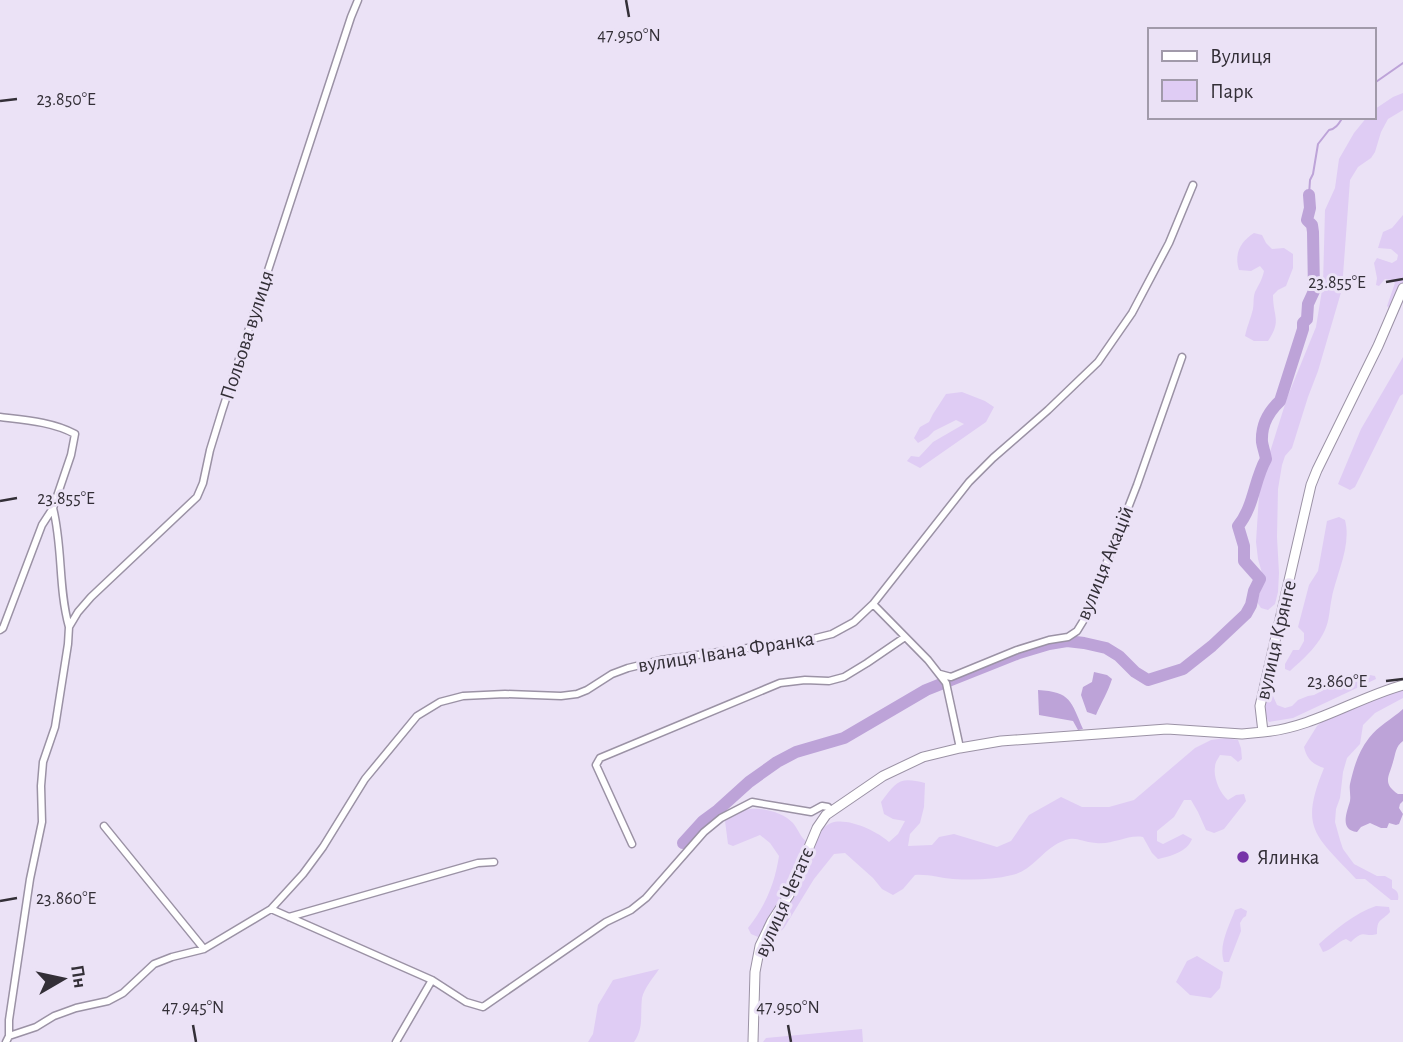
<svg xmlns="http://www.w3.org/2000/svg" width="1403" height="1042" viewBox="0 0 1403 1042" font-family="'Alegreya Sans',sans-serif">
<rect width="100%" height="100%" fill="#ebe2f6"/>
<!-- green -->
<path fill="#dfccf4" d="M 1403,93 L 1403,110 L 1388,119 L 1381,132 L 1375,152 L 1371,158 L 1358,167 L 1350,180 L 1342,289 L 1318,371 L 1308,397 L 1292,448 L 1285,456 L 1282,465 L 1278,489 L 1277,537 L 1279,573 L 1278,592 L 1275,604 L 1268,610 L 1261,608 L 1257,602 L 1261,589 L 1262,573 L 1258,559 L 1256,542 L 1259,495 L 1264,471 L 1287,398 L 1316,327 L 1323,284 L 1325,210 L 1335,188 L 1339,159 L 1354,133 L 1367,117 L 1373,117 L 1375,109 L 1393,97 Z
M 1403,215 L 1403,283 L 1393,306 L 1390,309 L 1387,306 L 1395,283 L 1391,280 L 1385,279 L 1379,286 L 1376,285 L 1377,278 L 1374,263 L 1377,258 L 1392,263 L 1397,260 L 1398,255 L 1391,249 L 1378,248 L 1383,232 L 1392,228 Z
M 1254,233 L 1262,235 L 1266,243 L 1272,249 L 1284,248 L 1293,254 L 1293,268 L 1286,286 L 1278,290 L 1273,295 C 1273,317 1282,320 1268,341 L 1254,341 L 1245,336 C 1247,326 1251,318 1253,309 C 1254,303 1253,298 1255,292 C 1259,284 1262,280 1264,271 L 1260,266 L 1251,271 L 1239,270 C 1234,254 1240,242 1254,233 Z
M 1403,357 L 1403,394 L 1400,396 L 1355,487 L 1350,490 L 1338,484 L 1361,429 Z
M 962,392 L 985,401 L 994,407 L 986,422 L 920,468 L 907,461 L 911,456 L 919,457 L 933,442 L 964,424 L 956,420 L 934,431 L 928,437 L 918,443 L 914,438 L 920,427 L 929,422 L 933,414 L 946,394 Z
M 1339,517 L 1345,520 C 1352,547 1335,576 1331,602 C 1329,614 1329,623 1323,634 C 1315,649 1302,660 1290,671 L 1285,669 L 1285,664 L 1293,650 L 1299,650 L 1304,641 L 1304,633 L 1298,627 L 1309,585 L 1318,571 L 1327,521 Z
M 1370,675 L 1375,676 L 1376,679 L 1293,718 L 1269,722 C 1263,713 1261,704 1270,696 L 1273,696 L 1277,705 L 1285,708 L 1292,706 L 1298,700 L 1308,696 L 1314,695 L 1341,681 L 1356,676 Z
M 1403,688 L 1403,698 L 1375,713 L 1363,725 L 1360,744 L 1347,758 L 1343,772 L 1340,798 L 1336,809 L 1335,822 L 1340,840 L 1343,849 L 1354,864 L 1377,876 L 1385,876 L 1392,880 L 1392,888 C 1398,891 1399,894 1398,900 L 1391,900 L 1365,879 L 1356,879 C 1315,835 1299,829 1324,768 C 1312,764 1307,759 1304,747 L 1317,726 L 1324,720 Z
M 1226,738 L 1238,740 L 1241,748 L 1242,759 L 1238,762 L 1231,756 L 1220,755 C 1218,759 1215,762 1215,767 C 1213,777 1220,794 1228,800 L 1236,795 L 1244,794 L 1246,801 L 1224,829 L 1214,833 L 1206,830 L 1198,812 L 1191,800 L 1184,800 L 1174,817 L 1157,831 L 1157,841 L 1163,844 L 1183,834 L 1192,839 C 1187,852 1171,856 1158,859 L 1152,853 L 1143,837 C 1128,834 1113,845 1096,843 C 1077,842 1076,833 1055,845 C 1040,854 1031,871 1012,875 C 992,880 973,880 953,879 C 940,878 928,874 915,875 L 903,889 L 893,895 L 882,889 L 873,878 L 845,853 L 834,854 L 814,879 L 784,928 L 770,942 L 751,934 L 748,928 C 765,907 775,883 779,856 L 770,843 L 760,835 L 733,846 L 728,844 L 725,821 C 731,818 739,812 745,810 C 760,806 783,812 793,823 C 800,832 801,840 811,844 C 816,836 822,827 831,823 C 847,817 877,831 889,842 L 898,834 L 905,821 L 893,819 L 884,814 L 881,802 C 896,782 899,776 925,783 L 924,807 L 920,823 L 910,834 L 908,846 L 932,845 L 939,837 L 954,834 L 997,847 L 1011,841 L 1029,815 L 1061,797 L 1082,807 L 1109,807 L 1134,800 L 1195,748 L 1211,740 Z
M 1376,906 L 1389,907 L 1390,912 C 1381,922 1377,918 1377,934 C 1364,938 1365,928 1351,942 L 1346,939 C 1337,942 1332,950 1323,952 L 1319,944 C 1336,929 1355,913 1376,906 Z
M 1241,908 L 1247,911 L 1246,916 L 1243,918 L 1240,923 L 1241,931 L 1229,962 L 1224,962 C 1218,946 1229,926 1235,910 Z
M 1197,956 L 1223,972 L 1220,988 L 1211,998 L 1190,995 L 1176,982 L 1187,961 Z
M 659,969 C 654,977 644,988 642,998 C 640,1015 644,1028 634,1042 L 588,1042 L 593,1034 L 598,1005 L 613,980 Z
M 862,1029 L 863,1042 L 763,1042 L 766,1038 Z"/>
<!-- water -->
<path fill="#bda3d8" d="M 1094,672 L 1107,675 L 1112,679 C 1108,692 1101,703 1096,715 L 1087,712 L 1081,695 L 1083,687 L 1092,682 Z
M 1038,690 C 1071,692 1071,701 1083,729 L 1078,730 L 1073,721 L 1039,715 Z
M 1403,709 L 1403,741 C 1395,747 1396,753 1393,762 C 1389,777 1382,783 1398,794 L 1403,794 L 1403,801 L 1400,804 L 1399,808 L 1403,814 L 1399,824 L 1396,825 L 1389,823 L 1387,828 L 1381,828 L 1370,823 L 1361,827 L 1357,832 C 1339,830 1347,812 1350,801 C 1351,795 1349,790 1350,784 C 1354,767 1358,752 1369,738 C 1378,726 1392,719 1403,709 Z"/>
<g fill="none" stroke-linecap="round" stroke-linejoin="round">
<!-- stream -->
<path stroke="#bda3d8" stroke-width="2" d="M 1373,84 L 1403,63
M 1309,195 L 1310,180 L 1313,174 L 1318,144 L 1329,130 C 1336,129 1339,123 1343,117"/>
<!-- river -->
<path stroke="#bda3d8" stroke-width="12" d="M 683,843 L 703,821 L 718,810 L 749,782 L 777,762 L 796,752 L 844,738 L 926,690 L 1019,653 L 1049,644 L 1067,641 L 1084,643 L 1106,648 L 1119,656 L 1135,672 L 1148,680 L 1183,669 L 1212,646 L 1246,614 L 1251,605 L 1254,591 L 1260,579 L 1244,561 L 1244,546 L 1238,526 C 1254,507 1254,480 1266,459 C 1265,453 1263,448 1262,442 C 1261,425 1268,412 1280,401 L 1303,329 L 1303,323 L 1307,319 L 1308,304 L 1314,291 L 1313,232 L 1312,225 L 1307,220 L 1310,208 L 1309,195"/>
<defs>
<path id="street" d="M 0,417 C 25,420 53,422 75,434 L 71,455 L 53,508 L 42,525 L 3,628 L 0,630
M 53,508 C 63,548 58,587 69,627
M 873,604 L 928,660 L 946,683 L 960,748
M 940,674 L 951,677 L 1017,650 L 1049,640 L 1068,637 L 1077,631 L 1085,618 L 1137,485 L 1182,357
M 104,826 L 204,949
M 632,844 L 596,765 L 600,758 L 780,683 L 805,680 L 829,681 L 844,677 L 867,663 L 905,637
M 271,909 L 432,980 L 466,1002 L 483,1007 L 606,922 L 631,910 L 646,898 L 704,832 L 721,818 L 752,802 L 811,812 L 822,806 L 828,807 L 831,811
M 289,917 L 478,863 L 494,862
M 9,1036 L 36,1027 L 54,1016 L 76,1008 L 108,1001 L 123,993 L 154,964 L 172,957 L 204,949 L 271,909 L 303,874 L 323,847 L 365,779 L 417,716 L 440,702 L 463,696 L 505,694 L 561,696 L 577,694 L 587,690 L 612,674 L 628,668 L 661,660 L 812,639 L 832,634 L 854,622 L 873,604 L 969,482 L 993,458 L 1048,410 L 1098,362 L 1132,313 L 1169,243 L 1193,185
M 6,1042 L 9,1036 L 9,1020 L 30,879 L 42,822 L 41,786 L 43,762 L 55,727 L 68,644 L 69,627 L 78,612 L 91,597 L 197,497 L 203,483 L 210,450 L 222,411 L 351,17 L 358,0
M 396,1042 L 432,980"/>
<path id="secondary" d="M 1263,732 C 1312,728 1356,698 1403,685
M 753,1042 L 755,972 L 760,946 L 772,921 L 789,895 L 817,828 L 826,815 L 883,776 L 923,757 L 960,748 L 1001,741 L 1167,729 L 1242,734 L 1263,732 L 1260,706 L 1311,485 L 1317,470 L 1378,346 L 1403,288"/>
</defs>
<!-- street casing -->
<use href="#street" stroke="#9b92a5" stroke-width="9"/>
<!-- secondary casing -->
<use href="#secondary" stroke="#9b92a5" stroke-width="11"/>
<!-- street -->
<use href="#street" stroke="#fff" stroke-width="6"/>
<!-- secondary -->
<use href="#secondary" stroke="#fff" stroke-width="9"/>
</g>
<!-- ticks -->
<path fill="none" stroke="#332f37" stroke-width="2.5" d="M 626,0 L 629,17M 0,101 L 17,99M 1386,282 L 1403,279M 0,501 L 17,498M 1386,681 L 1403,679M 0,901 L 17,898M 193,1025 L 196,1042M 788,1025 L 791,1042"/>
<!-- markers -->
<circle fill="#7734a8" stroke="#ebe2f6" stroke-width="2.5" cx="1243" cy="857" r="7"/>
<g text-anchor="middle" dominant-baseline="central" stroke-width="6" stroke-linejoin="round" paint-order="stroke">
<!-- street labels -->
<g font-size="21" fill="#332f37" stroke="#ebe2f6">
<text transform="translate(247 335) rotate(-72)">Польова вулиця</text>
<text transform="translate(1105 563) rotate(-68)">вулиця Акацій</text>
<text transform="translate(1276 640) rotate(-77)">вулиця Крянге</text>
<text transform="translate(726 652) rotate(-9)">вулиця Івана Франка</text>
<text transform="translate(784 902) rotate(-66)">вулиця Четатє</text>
</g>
<!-- poi labels -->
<g font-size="21" fill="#332f37" stroke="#ebe2f6" text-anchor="start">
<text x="1257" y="857">Ялинка</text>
</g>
</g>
<g font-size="18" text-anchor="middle" fill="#332f37" stroke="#ebe2f6" stroke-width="6" stroke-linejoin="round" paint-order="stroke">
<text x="629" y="41">47.950°N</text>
<text x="66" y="105">23.850°E</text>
<text x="1337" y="288">23.855°E</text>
<text x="66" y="504">23.855°E</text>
<text x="1337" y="687">23.860°E</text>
<text x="66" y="904">23.860°E</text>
<text x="193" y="1013">47.945°N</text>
<text x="788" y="1013">47.950°N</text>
</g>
<!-- legend -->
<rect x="1148" y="28" width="228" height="91" fill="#ebe2f6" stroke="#a19aaa" stroke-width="2"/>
<rect x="1162" y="51" width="35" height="10" fill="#ffffff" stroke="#a19aaa" stroke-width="2"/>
<text x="1210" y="63" font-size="21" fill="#332f37">Вулиця</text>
<rect x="1162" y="80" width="35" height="21" fill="#dfccf4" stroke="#a19aaa" stroke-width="2"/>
<text x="1210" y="98" font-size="21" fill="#332f37">Парк</text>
<!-- north arrow -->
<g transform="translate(63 979) rotate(81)" stroke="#ebe2f6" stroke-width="5" paint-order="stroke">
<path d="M0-5L12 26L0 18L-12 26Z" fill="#332f37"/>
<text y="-10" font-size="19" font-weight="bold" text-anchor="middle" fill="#332f37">Пн</text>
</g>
</svg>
